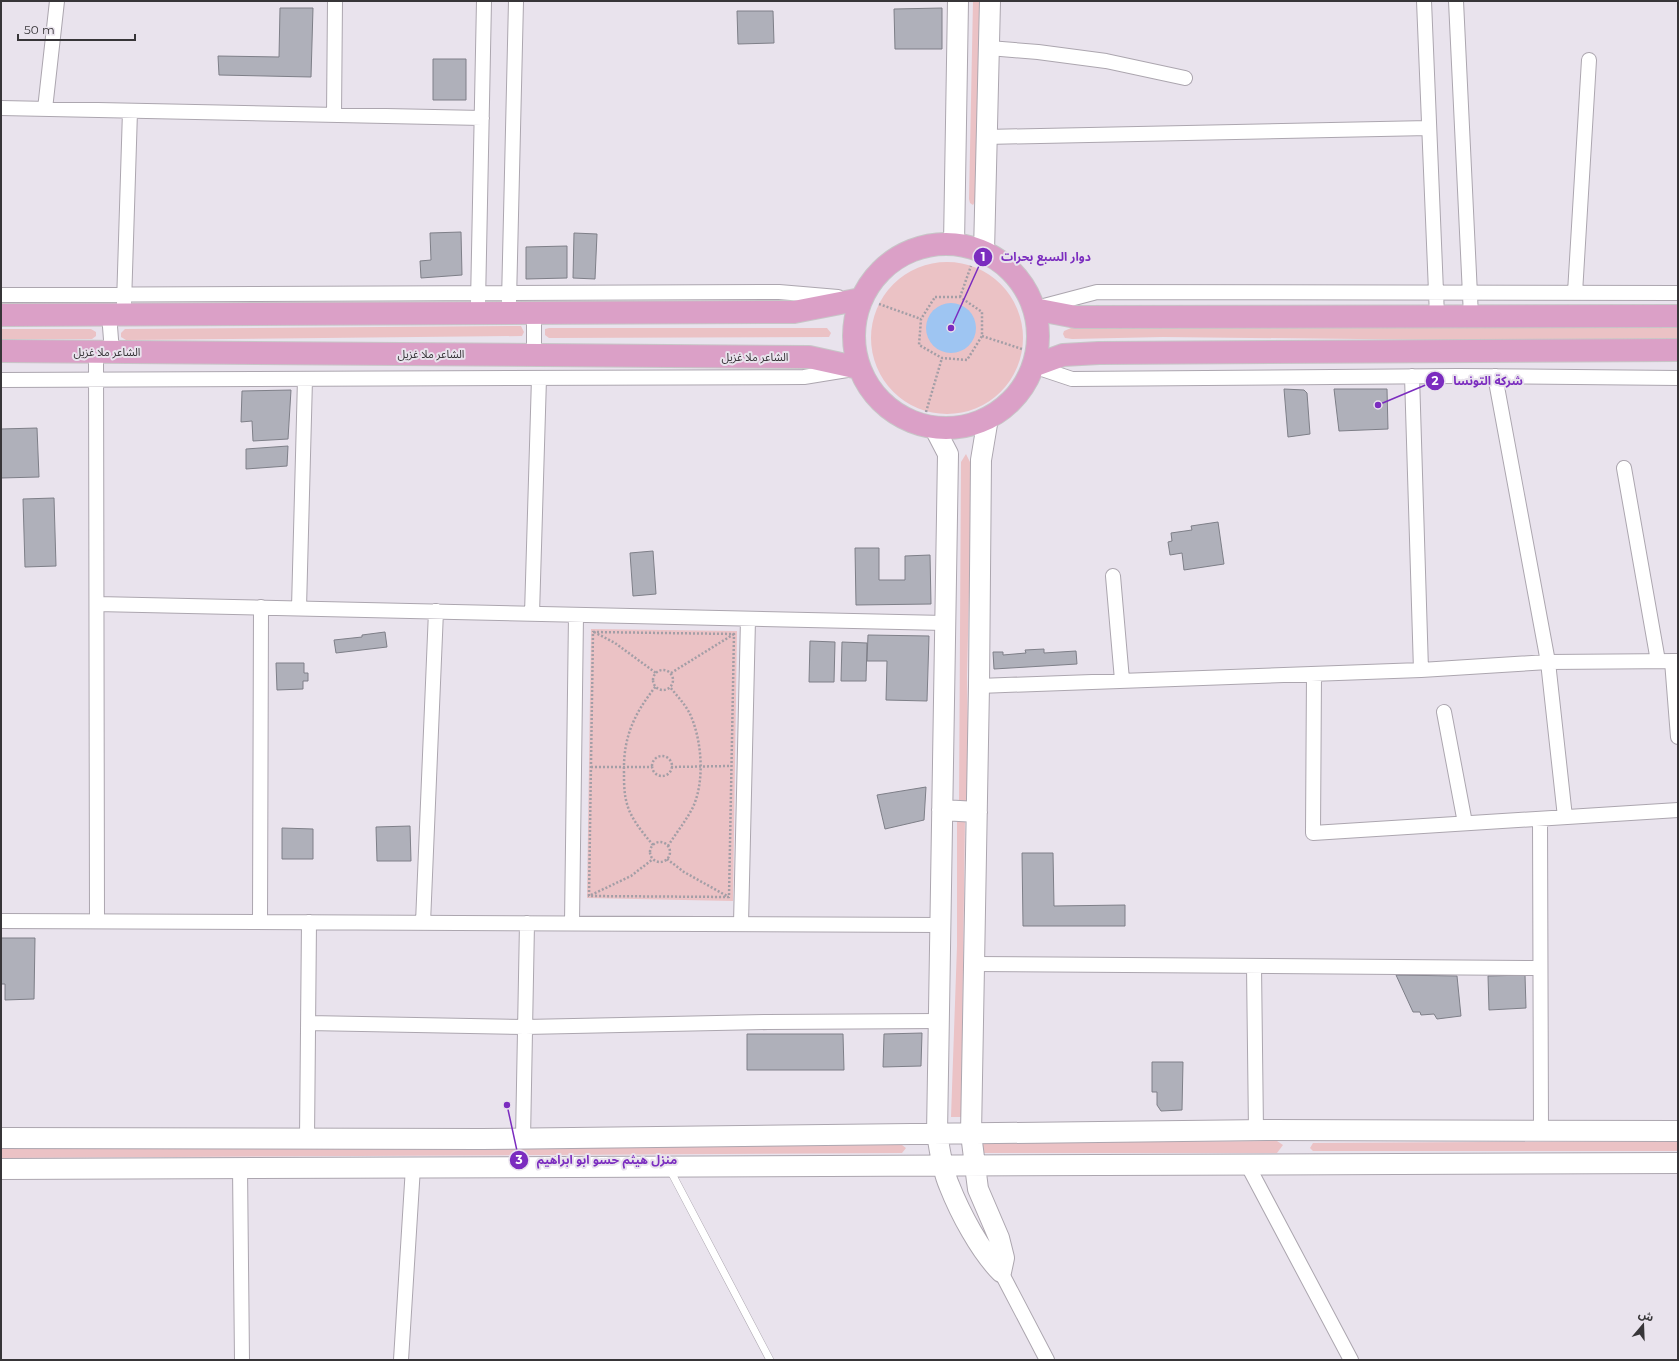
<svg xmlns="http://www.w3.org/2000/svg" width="1679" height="1361" viewBox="0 0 1679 1361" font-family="Montserrat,'Noto Sans Arabic',sans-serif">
<rect width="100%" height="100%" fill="#e9e3ed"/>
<!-- green -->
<path fill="#ebc2c5" d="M 973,1 L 980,1 L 977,198 L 973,205 L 970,203 L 969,199 Z
M871 338a76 76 0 1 1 152 0a76 76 0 1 1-152 0Z
M 521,326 L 524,332 L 522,336 L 126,340 L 121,337 L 121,333 L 125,329 Z
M 1678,327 L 1678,339 L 1449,340 L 1163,337 L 1072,339 L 1065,338 L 1063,334 L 1064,331 L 1071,328 Z
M 549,328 L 827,328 L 831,333 L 829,337 L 549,338 L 545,335 L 545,329 Z
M 1,329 L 91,329 L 96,332 L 96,336 L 92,339 L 1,339 Z
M 966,454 L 972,466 L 967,676 L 969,802 L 959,801 L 961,462 Z
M 591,629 L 737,631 L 733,901 L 587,898 Z
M 957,818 L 965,818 L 961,1117 L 951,1117 L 957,946 Z
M 1277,1141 L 1283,1145 L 1277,1153 L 981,1153 L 980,1143 Z
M 1678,1141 L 1678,1151 L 1313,1151 L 1310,1148 L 1313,1143 Z
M 902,1145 L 906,1148 L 902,1153 L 1,1158 L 1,1148 Z"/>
<!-- water -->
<path fill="#9ec5f2" d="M926 328a25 25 0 1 1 50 0a25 25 0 1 1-50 0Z"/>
<!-- building -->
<path fill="#afb0ba" stroke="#7e7f88" d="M 280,8 L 313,8 L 311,77 L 219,75 L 218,56 L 279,57 Z
M 942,8 L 942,49 L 895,49 L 894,9 Z
M 737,11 L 773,11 L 774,43 L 738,44 Z
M 433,59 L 466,59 L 466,100 L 433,100 Z
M 461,232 L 462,275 L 421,278 L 420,261 L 431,260 L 430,233 Z
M 574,233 L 597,234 L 595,279 L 573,278 Z
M 567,246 L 567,278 L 526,279 L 526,247 Z
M 1284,389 L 1304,390 L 1307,393 L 1310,434 L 1288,437 Z
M 1334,389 L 1387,389 L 1388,429 L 1339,431 Z
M 291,390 L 288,439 L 253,441 L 252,421 L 241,422 L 242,391 Z
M 37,428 L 39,477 L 1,478 L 1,429 Z
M 288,446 L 287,466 L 246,469 L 246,449 Z
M 54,498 L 56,566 L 25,567 L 23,499 Z
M 1218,522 L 1224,564 L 1184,570 L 1182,553 L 1170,555 L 1168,542 L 1172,541 L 1171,533 L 1192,530 L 1191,526 Z
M 855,548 L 879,548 L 879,580 L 905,580 L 905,556 L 930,555 L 931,604 L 856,605 Z
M 653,551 L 656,594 L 633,596 L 630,553 Z
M 385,632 L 387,647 L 336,653 L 334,640 L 362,637 L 362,635 Z
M 868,635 L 929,636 L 927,701 L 886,700 L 887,661 L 867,661 Z
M 810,641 L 835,642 L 834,682 L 809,682 Z
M 842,642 L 867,643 L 866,681 L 841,681 Z
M 1044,649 L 1044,653 L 1076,651 L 1077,664 L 994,669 L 993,652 L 1003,652 L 1003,655 L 1026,653 L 1025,650 Z
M 276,663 L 304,663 L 304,673 L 308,673 L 308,681 L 303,681 L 303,689 L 277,690 Z
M 926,787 L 924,820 L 885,829 L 877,795 Z
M 410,826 L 411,861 L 377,861 L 376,827 Z
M 282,828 L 313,829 L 313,859 L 282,859 Z
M 1022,853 L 1053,853 L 1054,906 L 1125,905 L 1125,926 L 1023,926 Z
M 1,938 L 35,938 L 34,999 L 5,1000 L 5,984 L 1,984 Z
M 1396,975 L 1457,976 L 1461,1016 L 1437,1019 L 1434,1014 L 1421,1015 L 1420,1012 L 1413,1012 Z
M 1525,975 L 1526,1008 L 1489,1010 L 1488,976 Z
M 922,1033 L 921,1066 L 883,1067 L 884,1034 Z
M 747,1034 L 843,1034 L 844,1070 L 747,1070 Z
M 1152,1062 L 1183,1062 L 1182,1110 L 1161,1111 L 1157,1105 L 1157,1092 L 1152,1092 Z"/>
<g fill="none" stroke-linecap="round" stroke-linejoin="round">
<defs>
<path id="service" d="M 669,1168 L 770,1360"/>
<path id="minor" d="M 1424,1 L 1437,316
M 1456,1 L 1471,316
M 989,48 L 1038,52 L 1106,61 L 1185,78
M 1,108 L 482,118
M 45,109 L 57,1
M 334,115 L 335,1
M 986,137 L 1429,128
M 1575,293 L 1589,60
M 1,295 L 779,292 L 838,297
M 509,301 L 516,1
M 478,303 L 484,1
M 124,304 L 130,111
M 1040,307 L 1097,292 L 1678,293
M 534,313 L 534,355
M 109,314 L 112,352
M 96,352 L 97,921
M 1033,366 L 1072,379 L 1458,376 L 1678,378
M 1412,376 L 1421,670
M 1495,376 L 1548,662 L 1565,817
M 1,380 L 804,377 L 847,370
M 1624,468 L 1658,661
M 1113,576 L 1122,680
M 97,604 L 945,623
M 299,608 L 305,379
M 532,614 L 539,378
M 1672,661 L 1678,737
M 1314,674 L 1313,833 L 1678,810
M 979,686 L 1421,670 L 1548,662 L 1678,661
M 1444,712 L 1465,823
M 1540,819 L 1541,1131
M 1,921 L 940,925
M 260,922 L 261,607
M 423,923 L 436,611
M 572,923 L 576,615
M 741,924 L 748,619
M 974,964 L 1540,968
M 1254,966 L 1256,1131
M 308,1023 L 525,1027 L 768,1022 L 939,1021
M 307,1139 L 309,922
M 523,1139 L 527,923
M 1247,1164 L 1351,1360
M 240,1167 L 242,1360
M 1001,1272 L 1047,1360
M 401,1360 L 413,1167"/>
<path id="secondary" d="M 954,244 L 958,1
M 984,252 L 990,1
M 988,418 L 981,460 L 979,686 L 971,1134 L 978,1189 L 999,1238 L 1004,1258 L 1001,1272
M 934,427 L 948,454 L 937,1134 C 940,1151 942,1169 949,1185 C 960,1213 980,1251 1001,1272
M 942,810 L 977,812
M 1,1138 L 482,1139 L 1267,1130 L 1678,1131
M 1,1169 L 1678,1163"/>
<path id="primary" d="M854 336a92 92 0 1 1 184 0a92 92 0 1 1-184 0Z
M 1034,309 L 1076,317 L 1678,316
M 1,315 L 794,312 L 861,299
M 1,351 L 809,357 L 859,368
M 1033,366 L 1063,355 L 1099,353 L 1678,350"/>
</defs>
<!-- service casing -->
<use href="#service" stroke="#aca6af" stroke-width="8"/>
<!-- minor casing -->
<use href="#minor" stroke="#aca6af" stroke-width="16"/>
<!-- secondary casing -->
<use href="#secondary" stroke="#aca6af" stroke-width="22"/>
<!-- primary casing -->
<use href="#primary" stroke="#c7c6c7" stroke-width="24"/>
<!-- path -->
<path stroke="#a39ea6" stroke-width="2.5" stroke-dasharray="2 2" stroke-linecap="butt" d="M 935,297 L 960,297 L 982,312 L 982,336 L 967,360 L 942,358 L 919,345 L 921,319 Z
M 960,297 L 971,266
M 879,304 L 921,319
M 982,336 L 1022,349
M 926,412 L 942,358
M 593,632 L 734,634 L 729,897 L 589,896 Z
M 594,632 L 615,643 L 656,673
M653 680a10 10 0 1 1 20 0a10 10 0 1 1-20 0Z
M 671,673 L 734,634
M652 766a10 10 0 1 1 20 0a10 10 0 1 1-20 0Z
M 591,767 L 652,767
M 671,767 L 730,766
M650 852a10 10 0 1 1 20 0a10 10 0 1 1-20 0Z
M 653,845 C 643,833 631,819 627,804 C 624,794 624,783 624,773 C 623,737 634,714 656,686
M 668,846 C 676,833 686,821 693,807 C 705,781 702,740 690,714 C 685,704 677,696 670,687
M 667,859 L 684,872 L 727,896
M 591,895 L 631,876 L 653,859"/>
<!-- service -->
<use href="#service" stroke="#fff" stroke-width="7"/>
<!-- minor -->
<use href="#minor" stroke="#fff" stroke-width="14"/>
<!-- secondary -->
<use href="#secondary" stroke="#fff" stroke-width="20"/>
<!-- primary -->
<use href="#primary" stroke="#dba0c7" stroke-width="22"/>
</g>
<g text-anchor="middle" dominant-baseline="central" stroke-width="4" stroke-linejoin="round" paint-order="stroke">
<!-- street labels -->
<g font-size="11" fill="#373538" stroke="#e9e3ed">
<text x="107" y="352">الشاعر ملا غزيل</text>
<text x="431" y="354">الشاعر ملا غزيل</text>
<text x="755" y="357">الشاعر ملا غزيل</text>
</g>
</g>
<!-- callouts -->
<path fill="none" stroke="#7b2cbf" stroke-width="1.5" d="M951 328L983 257M1378 405L1435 381M507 1105L519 1160"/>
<g fill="#7b2cbf" stroke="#e9e3ed" stroke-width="1.5">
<circle cx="951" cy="328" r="4"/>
<circle cx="1378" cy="405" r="4"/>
<circle cx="507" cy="1105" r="4"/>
<circle cx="983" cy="257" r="10"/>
<circle cx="1435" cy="381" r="10"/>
<circle cx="519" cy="1160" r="10"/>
</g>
<g font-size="12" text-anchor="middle" font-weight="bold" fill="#fff">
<text x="983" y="261">1</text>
<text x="1435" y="385">2</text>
<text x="519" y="1164">3</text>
</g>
<g font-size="12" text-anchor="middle" font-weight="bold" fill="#7b2cbf" stroke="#e9e3ed" stroke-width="4" stroke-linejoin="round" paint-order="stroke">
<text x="1046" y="261">دوار السبع بحرات</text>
<text x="1488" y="385">شركة التونسا</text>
<text x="607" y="1164">منزل هيثم حسو ابو ابراهيم</text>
</g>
<!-- border -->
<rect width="1679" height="1361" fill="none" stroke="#373538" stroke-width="4"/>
<!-- north arrow -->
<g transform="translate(1643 1325) rotate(19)" stroke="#e9e3ed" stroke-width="3" paint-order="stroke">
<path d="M0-3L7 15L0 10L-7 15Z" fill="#373538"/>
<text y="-6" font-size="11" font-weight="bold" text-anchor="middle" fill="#373538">ش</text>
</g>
<!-- scale -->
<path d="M18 34v6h117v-6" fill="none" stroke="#373538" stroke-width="2"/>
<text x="24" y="34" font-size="12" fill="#373538" stroke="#e9e3ed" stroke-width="3" paint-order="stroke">50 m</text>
</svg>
